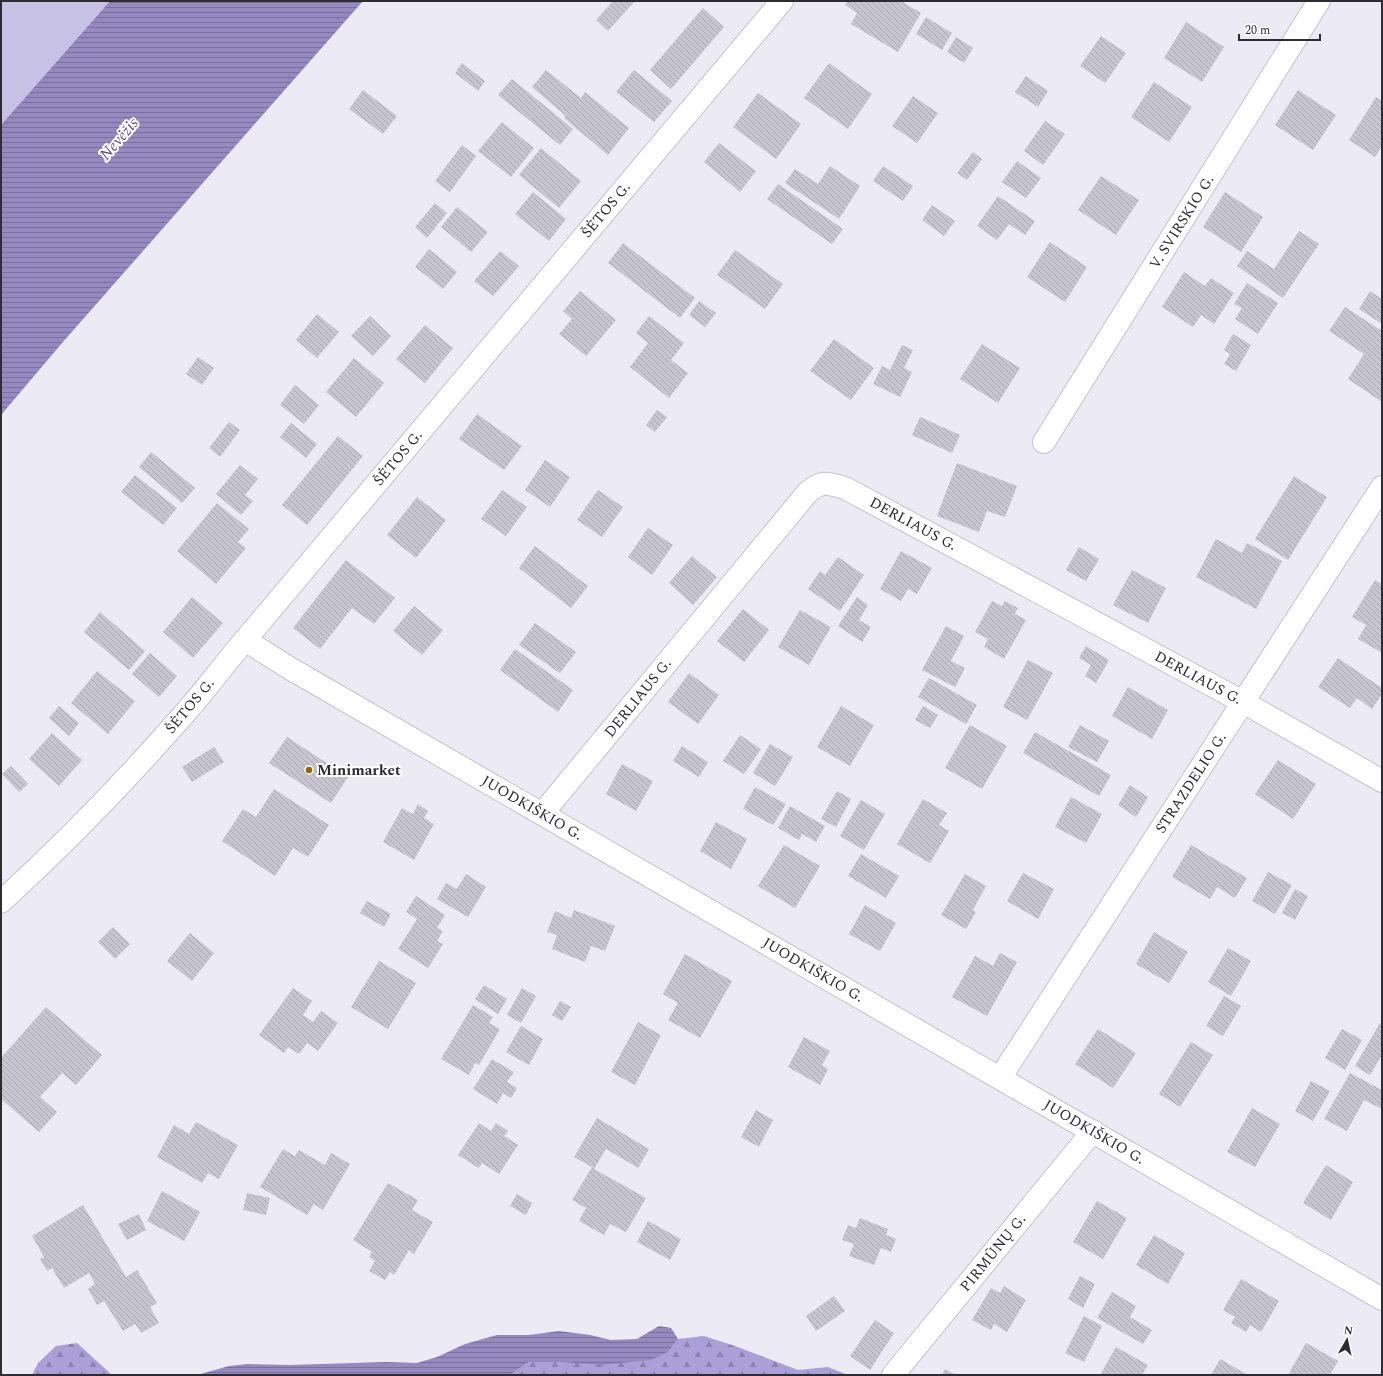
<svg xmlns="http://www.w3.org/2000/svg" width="1383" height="1376" viewBox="0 0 1383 1376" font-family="Spectral,serif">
<defs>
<pattern id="forest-firs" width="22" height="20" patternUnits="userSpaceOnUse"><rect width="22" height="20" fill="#ab9fd7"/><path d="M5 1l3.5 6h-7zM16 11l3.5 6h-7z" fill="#8c82af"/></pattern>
<pattern id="water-rules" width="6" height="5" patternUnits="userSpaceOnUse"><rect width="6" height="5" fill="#9589bf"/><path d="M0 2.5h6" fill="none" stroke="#7a709c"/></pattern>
<pattern id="building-back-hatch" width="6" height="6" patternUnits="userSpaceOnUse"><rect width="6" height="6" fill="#c7c5d0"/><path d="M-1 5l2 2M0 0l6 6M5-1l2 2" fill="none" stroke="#aba9b3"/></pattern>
</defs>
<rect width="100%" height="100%" fill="#eceaf5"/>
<!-- grass -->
<path fill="#c8c1e6" d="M 1,1 L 110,1 L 1,125 Z"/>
<!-- forest -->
<path fill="url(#forest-firs)" d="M 704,1336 L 735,1346 L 798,1370 L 828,1367 L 848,1375 L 510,1375 L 529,1362 L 562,1362 L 669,1351 L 678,1339 Z
M 77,1343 L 112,1375 L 32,1375 L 38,1363 L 56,1346 Z"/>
<!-- water -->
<path fill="url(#water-rules)" d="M 110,1 L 363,1 L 62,343 L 1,415 L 1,125 Z
M 659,1326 L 671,1328 L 678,1339 L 669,1351 L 651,1360 L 601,1365 L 562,1362 L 529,1362 L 510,1375 L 197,1375 L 229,1366 L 248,1364 L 290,1365 L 386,1362 L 417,1363 L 437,1357 L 465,1344 L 497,1335 L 529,1335 L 559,1331 L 590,1335 L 611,1340 L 637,1339 Z"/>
<!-- building -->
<path fill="url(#building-back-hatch)" d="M 613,1 L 635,1 L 608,31 L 596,20 Z
M 847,1 L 901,1 L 921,13 L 898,52 L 851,24 L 857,13 L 845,5 Z
M 703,8 L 724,27 L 671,89 L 650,70 Z
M 926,17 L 952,33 L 942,50 L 916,34 Z
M 1186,22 L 1224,47 L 1202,82 L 1164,58 Z
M 1101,36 L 1126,53 L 1105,83 L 1080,66 Z
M 956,37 L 973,48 L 964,63 L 947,52 Z
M 462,63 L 485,81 L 478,91 L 455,73 Z
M 829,63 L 872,94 L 848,129 L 804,98 Z
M 546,70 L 581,98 L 585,92 L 629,128 L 608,155 L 564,118 L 566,116 L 532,87 Z
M 634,70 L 672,101 L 654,122 L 616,92 Z
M 1026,76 L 1048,91 L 1038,107 L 1015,92 Z
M 512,79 L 573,129 L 560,145 L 498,95 Z
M 1154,82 L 1192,107 L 1169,142 L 1131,117 Z
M 363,90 L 397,116 L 383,134 L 349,109 Z
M 1298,90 L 1336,115 L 1313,150 L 1275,125 Z
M 758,93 L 801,124 L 776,159 L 733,127 Z
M 913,96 L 938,113 L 917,143 L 892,126 Z
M 1376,97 L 1382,101 L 1382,146 L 1375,157 L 1349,140 Z
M 1045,121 L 1065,134 L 1043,165 L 1024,151 Z
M 502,122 L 534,148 L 511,177 L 478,151 Z
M 719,143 L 756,171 L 740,192 L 704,162 Z
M 462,145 L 476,156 L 450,192 L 435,181 Z
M 541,148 L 581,181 L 559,208 L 519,175 Z
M 973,152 L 982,159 L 967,180 L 957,173 Z
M 1017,161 L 1041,178 L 1026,198 L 1002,182 Z
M 830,166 L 860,186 L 839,219 L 785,183 L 795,169 L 818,184 Z
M 883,166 L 913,186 L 903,201 L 873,181 Z
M 1101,176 L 1139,200 L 1116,235 L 1078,210 Z
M 778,184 L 843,229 L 832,244 L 767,199 Z
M 533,192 L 566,219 L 549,241 L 515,214 Z
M 1225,192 L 1263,217 L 1241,252 L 1203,227 Z
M 998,196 L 1035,221 L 1025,235 L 1009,224 L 997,240 L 977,226 Z
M 435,203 L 447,213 L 427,238 L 415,227 Z
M 932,205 L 955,221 L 944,236 L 922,220 Z
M 457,207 L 488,232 L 471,252 L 441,227 Z
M 1299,231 L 1319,244 L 1283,298 L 1237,266 L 1247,251 L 1274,269 Z
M 1050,242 L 1087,267 L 1065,302 L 1027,277 Z
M 623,243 L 695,298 L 680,318 L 608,263 Z
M 429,249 L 457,272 L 443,289 L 415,267 Z
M 735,250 L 783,284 L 765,309 L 717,275 Z
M 500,251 L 519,266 L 493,296 L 474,281 Z
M 1184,272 L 1205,286 L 1211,278 L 1234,293 L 1214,324 L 1201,315 L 1193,327 L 1162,307 Z
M 1247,283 L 1278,303 L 1258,334 L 1235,319 L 1242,308 L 1234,304 Z
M 580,291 L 616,320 L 586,356 L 559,334 L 572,319 L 563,311 Z
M 1370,291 L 1382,299 L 1382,324 L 1359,309 Z
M 699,301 L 716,313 L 705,327 L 689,315 Z
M 1345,307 L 1382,331 L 1382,402 L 1348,379 L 1364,354 L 1329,331 Z
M 317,314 L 339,332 L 317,358 L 296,340 Z
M 370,316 L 391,336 L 373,356 L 351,336 Z
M 649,316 L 684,343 L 671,360 L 688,373 L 669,398 L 630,367 L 648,343 L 636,333 Z
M 425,325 L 453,348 L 425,383 L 396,359 Z
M 1233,334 L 1251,345 L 1236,371 L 1224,364 L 1230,354 L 1224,350 Z
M 834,339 L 874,368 L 851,400 L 810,371 Z
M 982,344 L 1020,368 L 998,403 L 960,379 Z
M 902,345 L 913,350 L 904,368 L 912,372 L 900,397 L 873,384 L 882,366 L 890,370 Z
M 198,357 L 214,368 L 202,385 L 186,374 Z
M 354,358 L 384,383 L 356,417 L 326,392 Z
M 295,385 L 319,405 L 304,424 L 280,405 Z
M 657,410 L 667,417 L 655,432 L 646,425 Z
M 477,414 L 522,446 L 504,470 L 459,439 Z
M 920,417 L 960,435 L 952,453 L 912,435 Z
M 229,422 L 240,430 L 220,457 L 209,448 Z
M 291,423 L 317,444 L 306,458 L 280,437 Z
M 338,436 L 363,456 L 307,525 L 282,505 Z
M 151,452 L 195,488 L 182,503 L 139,467 Z
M 545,460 L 570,477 L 550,507 L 525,490 Z
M 957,463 L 1017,486 L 1005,517 L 987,511 L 979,532 L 937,516 Z
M 240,465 L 258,479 L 245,495 L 253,501 L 241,515 L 216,494 Z
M 135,475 L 177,508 L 163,525 L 121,492 Z
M 1294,476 L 1327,497 L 1288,560 L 1255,539 Z
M 502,490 L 527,507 L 506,536 L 481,519 Z
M 598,490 L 623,507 L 602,537 L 577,520 Z
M 417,497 L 446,520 L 416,558 L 387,535 Z
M 217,503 L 249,529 L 238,542 L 246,548 L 216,584 L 177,551 Z
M 648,528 L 673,545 L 652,575 L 628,557 Z
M 1216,539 L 1242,553 L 1247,543 L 1282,561 L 1256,609 L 1196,577 Z
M 535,546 L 588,586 L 571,608 L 519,568 Z
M 1079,547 L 1099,559 L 1086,581 L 1066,570 Z
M 901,551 L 932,568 L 917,594 L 908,589 L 901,601 L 880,589 Z
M 692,556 L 717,577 L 693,605 L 669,583 Z
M 838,557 L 864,575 L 840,611 L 808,589 L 820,571 L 825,575 Z
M 346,560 L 395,598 L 374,624 L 352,608 L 320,649 L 293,628 Z
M 1132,570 L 1166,588 L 1148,623 L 1113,605 Z
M 1375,580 L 1382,584 L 1382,653 L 1358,639 L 1366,625 L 1352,617 Z
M 192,597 L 223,623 L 193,658 L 163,632 Z
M 857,597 L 868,605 L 859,620 L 871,627 L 862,642 L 838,626 Z
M 992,601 L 1002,606 L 1005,601 L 1018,608 L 1015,614 L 1026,620 L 1004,659 L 984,647 L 988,639 L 975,632 Z
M 414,606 L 443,630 L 422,655 L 393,631 Z
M 743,609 L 769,630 L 744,662 L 717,641 Z
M 800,610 L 831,627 L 809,665 L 778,647 Z
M 100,612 L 145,651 L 129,670 L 84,632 Z
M 535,623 L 576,652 L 560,673 L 519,645 Z
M 946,626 L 964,636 L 951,661 L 965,668 L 955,687 L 922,670 Z
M 1086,646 L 1109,660 L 1096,683 L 1085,676 L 1091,665 L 1079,658 Z
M 515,649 L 573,690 L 558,712 L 500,670 Z
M 150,653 L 177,676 L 159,697 L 132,674 Z
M 1338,658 L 1382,688 L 1382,694 L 1372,709 L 1357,698 L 1350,708 L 1318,687 Z
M 1028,660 L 1053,673 L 1027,720 L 1003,707 Z
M 97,671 L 135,701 L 108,734 L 71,703 Z
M 689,673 L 719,695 L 698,724 L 668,702 Z
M 929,678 L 977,705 L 966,724 L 918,697 Z
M 1128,687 L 1168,710 L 1152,739 L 1112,716 Z
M 59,706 L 79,723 L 69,736 L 49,718 Z
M 841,706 L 874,725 L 850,766 L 817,747 Z
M 923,706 L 938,715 L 930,728 L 915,720 Z
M 970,725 L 1007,746 L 982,789 L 945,768 Z
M 1080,725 L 1109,741 L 1097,762 L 1068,747 Z
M 1035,732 L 1111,775 L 1099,796 L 1023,753 Z
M 52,733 L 82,760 L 59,786 L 29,759 Z
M 740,735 L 761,749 L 744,774 L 723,761 Z
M 287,737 L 348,777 L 331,803 L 269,763 Z
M 770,744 L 793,757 L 775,786 L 753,773 Z
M 682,746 L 708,762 L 699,777 L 673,761 Z
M 214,747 L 224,762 L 192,782 L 182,767 Z
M 1278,760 L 1316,784 L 1293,819 L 1255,794 Z
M 622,764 L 653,781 L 636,811 L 606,794 Z
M 11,766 L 28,784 L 19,792 L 2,774 Z
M 1130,785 L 1148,797 L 1136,817 L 1118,805 Z
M 755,787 L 786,804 L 773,825 L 743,809 Z
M 274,789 L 329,825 L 308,857 L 293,848 L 275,876 L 222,841 L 243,809 L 256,817 Z
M 837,791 L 851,799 L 836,827 L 821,819 Z
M 1071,797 L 1102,814 L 1086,843 L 1055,827 Z
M 923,799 L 947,813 L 939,825 L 949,831 L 930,863 L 897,844 Z
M 861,800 L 885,814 L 864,850 L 840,836 Z
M 418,804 L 428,811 L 424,818 L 434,824 L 414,860 L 383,842 L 402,808 L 413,814 Z
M 790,806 L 825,826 L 816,842 L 802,834 L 799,840 L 778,828 Z
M 716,822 L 747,839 L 731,869 L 700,851 Z
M 784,845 L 820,866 L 795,908 L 758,886 Z
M 1191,845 L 1247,878 L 1235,898 L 1217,887 L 1210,899 L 1172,877 Z
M 861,854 L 899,876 L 886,898 L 848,876 Z
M 1268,872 L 1292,885 L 1275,914 L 1252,901 Z
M 1023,873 L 1054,889 L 1038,919 L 1007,901 Z
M 466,874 L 486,887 L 468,917 L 437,899 L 446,883 L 457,889 Z
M 965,874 L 986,886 L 973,910 L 976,912 L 966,929 L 941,915 Z
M 1295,889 L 1308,896 L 1295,920 L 1282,913 Z
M 416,896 L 445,915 L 437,928 L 443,931 L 437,941 L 443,944 L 428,968 L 398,949 L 417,919 L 406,912 Z
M 367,901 L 391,914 L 384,927 L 360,913 Z
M 865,905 L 896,923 L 880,951 L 849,934 Z
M 574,910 L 615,926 L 605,951 L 591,946 L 585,962 L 552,949 L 557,935 L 547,932 L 555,911 L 571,918 Z
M 113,927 L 130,944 L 115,959 L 98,942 Z
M 1154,932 L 1188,952 L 1169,983 L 1136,964 Z
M 190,933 L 214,953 L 192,981 L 167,961 Z
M 1228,948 L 1251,961 L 1231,996 L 1208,982 Z
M 1000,953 L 1017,962 L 987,1016 L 952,997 L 975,956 L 993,966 Z
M 685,954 L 732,981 L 700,1038 L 668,1020 L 678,1003 L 663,994 Z
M 379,961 L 416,983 L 388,1029 L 351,1007 Z
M 484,985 L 507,999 L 498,1014 L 475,999 Z
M 293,988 L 312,1001 L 303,1015 L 313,1022 L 321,1011 L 338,1023 L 318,1051 L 307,1043 L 299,1054 L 288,1047 L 284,1053 L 259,1035 Z
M 522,988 L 536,996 L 521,1023 L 507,1015 Z
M 1224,996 L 1241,1006 L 1223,1036 L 1206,1026 Z
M 560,1001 L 571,1007 L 562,1021 L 552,1015 Z
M 473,1005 L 493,1017 L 489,1023 L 500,1029 L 479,1065 L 475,1063 L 469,1075 L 441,1059 Z
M 46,1007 L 102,1055 L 76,1085 L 62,1073 L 40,1097 L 57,1112 L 39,1132 L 1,1099 L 1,1058 Z
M 638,1022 L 661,1035 L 635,1085 L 611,1072 Z
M 1380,1023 L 1382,1024 L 1382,1055 L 1370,1075 L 1355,1066 Z
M 521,1026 L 543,1039 L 529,1065 L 506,1052 Z
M 1098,1029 L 1136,1053 L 1113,1088 L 1075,1064 Z
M 1342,1029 L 1362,1040 L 1345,1070 L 1325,1058 Z
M 804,1037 L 830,1051 L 822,1065 L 828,1069 L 820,1085 L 788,1067 Z
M 1191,1042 L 1213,1055 L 1180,1107 L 1159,1094 Z
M 492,1059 L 514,1072 L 507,1082 L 517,1088 L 511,1098 L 503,1093 L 497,1104 L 473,1089 Z
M 1350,1073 L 1382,1090 L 1382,1109 L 1364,1100 L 1347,1131 L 1324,1119 Z
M 1311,1081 L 1330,1091 L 1313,1121 L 1295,1111 Z
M 1252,1108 L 1280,1124 L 1255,1167 L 1227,1152 Z
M 756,1110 L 773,1120 L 759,1147 L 741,1137 Z
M 597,1118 L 649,1149 L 638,1168 L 606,1149 L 594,1169 L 646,1198 L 626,1232 L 610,1224 L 604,1235 L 579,1221 L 586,1208 L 572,1200 L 592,1167 L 574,1157 Z
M 196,1122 L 238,1145 L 219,1179 L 208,1173 L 202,1183 L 157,1157 L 174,1125 L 189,1134 Z
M 479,1123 L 491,1131 L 496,1123 L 508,1131 L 504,1136 L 518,1145 L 499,1174 L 482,1163 L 479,1168 L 458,1155 Z
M 283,1149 L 295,1156 L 299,1150 L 325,1165 L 331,1153 L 350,1164 L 323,1210 L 314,1204 L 307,1215 L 260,1187 Z
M 1326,1165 L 1353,1182 L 1331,1220 L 1303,1203 Z
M 388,1183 L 418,1200 L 412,1210 L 433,1222 L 414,1254 L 409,1250 L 394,1275 L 390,1272 L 385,1280 L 369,1271 L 375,1261 L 369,1257 L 372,1252 L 353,1240 Z
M 162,1191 L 200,1212 L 184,1241 L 147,1221 Z
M 247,1193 L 270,1198 L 266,1215 L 243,1210 Z
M 517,1194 L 532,1203 L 526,1215 L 510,1206 Z
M 1097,1201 L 1127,1218 L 1103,1259 L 1073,1242 Z
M 83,1205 L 126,1277 L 137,1270 L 157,1303 L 150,1307 L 159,1323 L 141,1333 L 135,1324 L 123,1331 L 104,1301 L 97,1305 L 88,1289 L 95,1284 L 89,1273 L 64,1288 L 52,1268 L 47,1271 L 40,1259 L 44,1257 L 32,1236 Z
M 139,1214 L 146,1230 L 127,1240 L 118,1224 Z
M 860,1218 L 888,1229 L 886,1235 L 896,1239 L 891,1252 L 881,1248 L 874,1265 L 849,1256 L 854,1244 L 842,1240 L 848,1225 L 856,1228 Z
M 648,1221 L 681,1239 L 670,1260 L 637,1242 Z
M 1154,1235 L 1185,1253 L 1168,1284 L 1136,1265 Z
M 1080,1276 L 1095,1284 L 1083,1308 L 1068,1299 Z
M 1241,1279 L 1279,1301 L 1261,1332 L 1250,1325 L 1246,1332 L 1231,1323 L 1235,1317 L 1223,1310 Z
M 1004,1286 L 1026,1300 L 1007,1332 L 994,1324 L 991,1330 L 972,1320 L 991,1288 L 1000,1293 Z
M 1112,1292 L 1136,1306 L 1130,1317 L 1152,1330 L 1143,1344 L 1097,1318 Z
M 834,1296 L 845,1311 L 816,1331 L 806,1316 Z
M 1084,1316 L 1102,1326 L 1084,1362 L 1065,1353 Z
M 875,1320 L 894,1333 L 870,1370 L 850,1356 Z
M 1306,1343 L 1338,1361 L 1330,1375 L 1291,1375 L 1289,1373 Z
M 1116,1347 L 1148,1365 L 1142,1375 L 1100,1375 Z
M 1220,1359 L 1248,1375 L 1211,1375 Z
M 945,1369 L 956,1375 L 942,1375 Z"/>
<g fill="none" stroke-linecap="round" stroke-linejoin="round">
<defs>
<path id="minor" d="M 1044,442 L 1319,1
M 245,640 L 291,669 L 1382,1299
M 542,814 L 808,492 C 823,480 828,483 845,488 L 1243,702 L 1382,781
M 1000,1078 L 1382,487
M 893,1375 L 1093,1131"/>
<path id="major" d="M 1,902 C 63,845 121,786 177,722 C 201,696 222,667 245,640 L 782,1"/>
</defs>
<!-- minor casing -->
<use href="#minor" stroke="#c4c2cd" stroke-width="24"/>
<!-- major casing -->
<use href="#major" stroke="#c4c2cd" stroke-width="24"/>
<!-- minor -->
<use href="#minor" stroke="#fff" stroke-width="22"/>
<!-- major -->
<use href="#major" stroke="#fff" stroke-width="22"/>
</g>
<!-- markers -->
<circle fill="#8d690c" stroke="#fff" stroke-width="1.5" cx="309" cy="770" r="4"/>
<g text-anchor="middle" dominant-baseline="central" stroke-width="4" stroke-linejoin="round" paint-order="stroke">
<!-- street labels -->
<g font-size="15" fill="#2d2c30" stroke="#fff">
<text transform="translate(606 210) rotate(-50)">ŠĖTOS G.</text>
<text transform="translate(1182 222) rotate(-58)">V. SVIRSKIO G.</text>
<text transform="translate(398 458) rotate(-50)">ŠĖTOS G.</text>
<text transform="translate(913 524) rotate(28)">DERLIAUS G.</text>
<text transform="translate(1198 678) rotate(28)">DERLIAUS G.</text>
<text transform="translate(638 698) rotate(-51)">DERLIAUS G.</text>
<text transform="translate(190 706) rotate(-50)">ŠĖTOS G.</text>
<text transform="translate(1191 783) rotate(-57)">STRAZDELIO G.</text>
<text transform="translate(532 808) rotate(30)">JUODKIŠKIO G.</text>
<text transform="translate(813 970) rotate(30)">JUODKIŠKIO G.</text>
<text transform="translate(1094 1132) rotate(30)">JUODKIŠKIO G.</text>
<text transform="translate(993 1253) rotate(-51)">PIRMŪNŲ G.</text>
</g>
<!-- poi labels -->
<g font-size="15" font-weight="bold" fill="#2d2c30" stroke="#fff" text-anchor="start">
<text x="317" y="770">Minimarket</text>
</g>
<!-- water labels -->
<g font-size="16" font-style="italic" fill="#5a478c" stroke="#fff">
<text transform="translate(119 139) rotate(-49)">Nevėžis</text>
</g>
</g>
<!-- border -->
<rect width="1383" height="1376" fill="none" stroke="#2d2c30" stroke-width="4"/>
<!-- north arrow -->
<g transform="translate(1347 1340) rotate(9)" stroke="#ffffff" stroke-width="3" paint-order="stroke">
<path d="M0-3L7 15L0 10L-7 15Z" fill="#2d2c30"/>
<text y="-6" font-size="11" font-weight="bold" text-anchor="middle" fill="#2d2c30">N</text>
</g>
<!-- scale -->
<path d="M1239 34v6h81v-6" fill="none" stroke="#2d2c30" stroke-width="2"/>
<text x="1245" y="34" font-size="12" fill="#2d2c30" stroke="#ffffff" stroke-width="3" paint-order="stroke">20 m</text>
</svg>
